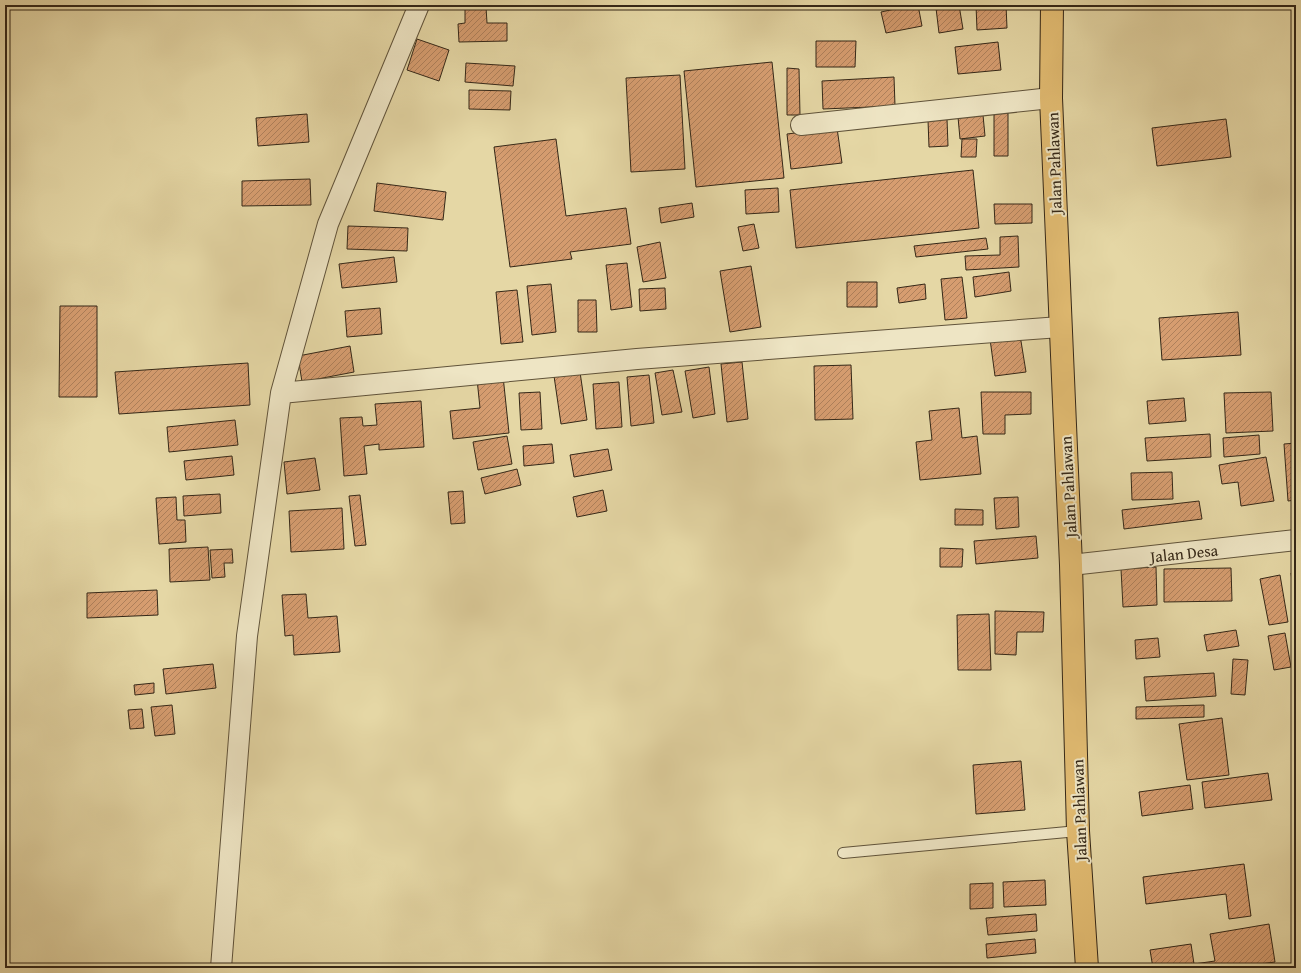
<svg xmlns="http://www.w3.org/2000/svg" width="1301" height="973" viewBox="0 0 1301 973" font-family="'Gentium Book Plus',serif">
<defs>
<pattern id="building-hatch" width="6" height="6" patternUnits="userSpaceOnUse"><rect width="6" height="6" fill="#d69d70"/><path d="M-1 1l2-2M0 6l6-6M5 7l2-2" fill="none" stroke="#ae805b"/></pattern>
</defs>
<rect width="100%" height="100%" fill="#e5d7a5"/>
<filter id="stains"><feTurbulence type="fractalNoise" baseFrequency=".005" numOctaves="4"/><feColorMatrix values="0 0 0 0 .2 0 0 0 0 .09 0 0 0 0 .02 0 0 0 .5 -.17"/></filter>
<radialGradient id="worn" r=".72"><stop offset=".6" stop-color="#630" stop-opacity="0"/><stop offset="1" stop-color="#630" stop-opacity=".3"/></radialGradient>
<!-- building -->
<path fill="url(#building-hatch)" stroke="#342717" d="M 914,5 L 918,5 L 922,26 L 886,33 L 881,12 Z
M 959,5 L 963,29 L 939,33 L 936,8 Z
M 976,5 L 1006,5 L 1007,28 L 977,30 Z
M 486,7 L 487,23 L 507,23 L 507,41 L 459,42 L 458,24 L 465,23 L 465,8 Z
M 417,39 L 449,50 L 439,81 L 407,70 Z
M 816,41 L 856,41 L 855,67 L 816,67 Z
M 998,42 L 1001,70 L 958,74 L 955,47 Z
M 772,62 L 784,178 L 696,187 L 684,71 Z
M 466,63 L 515,66 L 513,86 L 465,82 Z
M 787,68 L 799,69 L 800,115 L 787,115 Z
M 680,75 L 685,169 L 631,172 L 626,78 Z
M 894,77 L 895,106 L 823,109 L 822,81 Z
M 469,90 L 511,91 L 510,110 L 469,109 Z
M 994,113 L 1008,113 L 1008,156 L 994,156 Z
M 307,114 L 309,142 L 258,146 L 256,118 Z
M 983,115 L 985,136 L 960,139 L 958,117 Z
M 947,119 L 948,146 L 929,147 L 928,120 Z
M 1226,119 L 1231,157 L 1157,166 L 1152,128 Z
M 837,128 L 842,163 L 791,169 L 787,134 Z
M 556,139 L 566,216 L 626,208 L 631,244 L 570,252 L 572,259 L 510,267 L 494,147 Z
M 962,139 L 977,139 L 976,157 L 961,157 Z
M 973,170 L 979,228 L 796,248 L 790,190 Z
M 310,179 L 311,205 L 242,206 L 242,181 Z
M 377,183 L 446,192 L 443,220 L 374,211 Z
M 778,188 L 779,212 L 746,214 L 745,190 Z
M 692,203 L 694,217 L 661,223 L 659,208 Z
M 994,204 L 1032,204 L 1032,223 L 995,224 Z
M 754,224 L 759,248 L 743,251 L 738,227 Z
M 348,226 L 408,228 L 407,251 L 347,249 Z
M 1018,236 L 1019,267 L 966,270 L 965,256 L 1000,255 L 1000,237 Z
M 986,238 L 988,249 L 916,257 L 914,246 Z
M 660,242 L 666,278 L 643,282 L 637,247 Z
M 394,257 L 397,282 L 342,288 L 339,264 Z
M 627,263 L 632,307 L 611,310 L 606,265 Z
M 751,266 L 761,327 L 730,332 L 720,271 Z
M 1009,272 L 1011,291 L 975,297 L 973,277 Z
M 962,277 L 967,318 L 945,320 L 941,279 Z
M 847,282 L 877,282 L 877,307 L 847,307 Z
M 551,284 L 556,332 L 532,335 L 527,286 Z
M 925,284 L 926,299 L 899,303 L 897,288 Z
M 665,288 L 666,309 L 640,311 L 639,289 Z
M 517,290 L 523,342 L 501,344 L 496,292 Z
M 578,300 L 596,300 L 597,332 L 578,332 Z
M 60,306 L 97,306 L 97,397 L 59,397 Z
M 380,308 L 382,334 L 347,337 L 345,311 Z
M 1238,312 L 1241,355 L 1162,360 L 1159,318 Z
M 1020,335 L 1026,372 L 995,376 L 990,339 Z
M 350,346 L 354,372 L 302,382 L 298,356 Z
M 742,362 L 748,419 L 727,422 L 721,364 Z
M 248,363 L 250,405 L 119,414 L 115,372 Z
M 851,365 L 853,419 L 815,420 L 814,366 Z
M 709,367 L 715,414 L 693,418 L 685,371 Z
M 673,370 L 682,412 L 662,415 L 655,373 Z
M 580,372 L 587,420 L 561,424 L 554,376 Z
M 649,375 L 654,423 L 631,426 L 627,377 Z
M 503,376 L 509,433 L 453,439 L 450,411 L 480,408 L 477,379 Z
M 619,382 L 622,427 L 596,429 L 593,384 Z
M 540,392 L 542,429 L 521,430 L 519,393 Z
M 981,392 L 1031,392 L 1031,414 L 1005,415 L 1005,434 L 983,434 Z
M 1271,392 L 1273,431 L 1226,433 L 1224,393 Z
M 1184,398 L 1186,421 L 1149,424 L 1147,401 Z
M 421,401 L 424,447 L 379,450 L 379,444 L 364,446 L 367,474 L 344,476 L 340,418 L 362,417 L 363,426 L 377,425 L 375,404 Z
M 959,408 L 962,438 L 977,436 L 981,474 L 920,480 L 916,442 L 932,440 L 929,411 Z
M 235,420 L 238,445 L 169,452 L 167,427 Z
M 1210,434 L 1211,457 L 1147,461 L 1145,438 Z
M 1259,435 L 1260,454 L 1224,457 L 1223,438 Z
M 507,436 L 512,464 L 478,470 L 473,442 Z
M 1296,443 L 1296,500 L 1288,501 L 1284,444 Z
M 552,444 L 554,463 L 524,466 L 523,446 Z
M 608,449 L 612,470 L 574,477 L 570,455 Z
M 232,456 L 234,475 L 186,480 L 184,461 Z
M 1266,457 L 1274,501 L 1241,506 L 1238,482 L 1222,484 L 1219,465 Z
M 315,458 L 320,490 L 287,494 L 284,462 Z
M 517,469 L 521,485 L 485,494 L 481,478 Z
M 1172,472 L 1173,499 L 1132,500 L 1131,473 Z
M 603,490 L 607,511 L 577,517 L 573,497 Z
M 463,491 L 465,523 L 451,524 L 448,492 Z
M 220,494 L 221,513 L 184,516 L 183,496 Z
M 360,495 L 366,545 L 355,546 L 349,496 Z
M 176,497 L 177,520 L 185,520 L 186,542 L 159,544 L 156,498 Z
M 1018,497 L 1019,527 L 996,529 L 994,498 Z
M 1199,501 L 1202,519 L 1124,529 L 1122,510 Z
M 342,508 L 344,549 L 291,552 L 289,511 Z
M 955,509 L 983,510 L 983,525 L 955,525 Z
M 1036,536 L 1038,558 L 976,564 L 974,541 Z
M 208,547 L 210,580 L 170,582 L 169,549 Z
M 940,548 L 963,549 L 962,567 L 940,567 Z
M 232,549 L 233,563 L 224,563 L 225,577 L 212,578 L 210,550 Z
M 1156,567 L 1157,605 L 1123,607 L 1121,569 Z
M 1231,568 L 1232,601 L 1164,602 L 1164,569 Z
M 1296,572 L 1296,611 L 1291,573 Z
M 1280,575 L 1288,622 L 1269,625 L 1260,579 Z
M 157,590 L 158,615 L 87,618 L 87,593 Z
M 306,594 L 308,618 L 337,616 L 340,652 L 294,655 L 293,635 L 285,636 L 282,595 Z
M 995,611 L 1044,612 L 1043,632 L 1017,632 L 1016,655 L 995,654 Z
M 989,614 L 991,670 L 958,670 L 957,615 Z
M 1236,630 L 1239,646 L 1207,651 L 1204,635 Z
M 1285,633 L 1291,667 L 1274,670 L 1268,636 Z
M 1158,638 L 1160,657 L 1136,659 L 1135,640 Z
M 1233,659 L 1248,660 L 1245,695 L 1231,694 Z
M 213,664 L 216,688 L 166,694 L 163,669 Z
M 1214,673 L 1216,696 L 1146,701 L 1144,677 Z
M 154,683 L 154,693 L 135,695 L 134,685 Z
M 172,705 L 175,734 L 155,736 L 151,707 Z
M 1204,705 L 1204,717 L 1136,719 L 1136,707 Z
M 142,709 L 144,728 L 130,729 L 128,710 Z
M 1222,718 L 1229,775 L 1187,780 L 1179,724 Z
M 1021,761 L 1025,810 L 976,814 L 973,765 Z
M 1268,773 L 1272,800 L 1205,808 L 1202,782 Z
M 1190,785 L 1193,809 L 1142,816 L 1139,792 Z
M 1244,864 L 1251,916 L 1229,919 L 1226,894 L 1146,904 L 1143,877 Z
M 1045,880 L 1046,905 L 1004,907 L 1003,882 Z
M 993,883 L 993,908 L 970,909 L 970,884 Z
M 1036,914 L 1037,931 L 988,935 L 986,918 Z
M 1269,924 L 1275,962 L 1246,966 L 1247,968 L 1153,968 L 1150,950 L 1191,944 L 1194,964 L 1215,961 L 1210,934 Z
M 1035,939 L 1036,953 L 987,958 L 986,944 Z"/>
<g fill="none" stroke-linecap="round" stroke-linejoin="round">
<defs>
<path id="lane" d="M 843,853 L 1078,831"/>
<path id="street" d="M 801,125 L 1051,98
M 281,393 L 637,359 L 1060,327
M 1071,565 L 1296,540
M 221,968 L 247,636 L 281,393 L 328,224 L 419,5"/>
<path id="highway" d="M 1052,5 L 1051,98 L 1071,565 L 1078,831 L 1087,968"/>
</defs>
<!-- lane casing -->
<use href="#lane" stroke="#60533a" stroke-width="12"/>
<!-- street casing -->
<use href="#street" stroke="#60533a" stroke-width="22"/>
<!-- highway casing -->
<use href="#highway" stroke="#342717" stroke-width="24"/>
<!-- lane -->
<use href="#lane" stroke="#eee5c4" stroke-width="10"/>
<!-- street -->
<use href="#street" stroke="#eee5c4" stroke-width="20"/>
<!-- highway -->
<use href="#highway" stroke="#e2bc72" stroke-width="22"/>
</g>
<g text-anchor="middle" dominant-baseline="central" stroke-width="4" stroke-linejoin="round" paint-order="stroke">
<!-- street labels -->
<g font-size="16" fill="#342717" stroke="#eee5c4">
<text transform="translate(1054 163) rotate(-92)">Jalan Pahlawan</text>
<text transform="translate(1068 487) rotate(-93)">Jalan Pahlawan</text>
<text transform="translate(1184 553) rotate(-6)">Jalan Desa</text>
<text transform="translate(1079 810) rotate(-92)">Jalan Pahlawan</text>
</g>
</g>
<!-- margin -->
<rect width="1301" height="973" fill="none" stroke="#e5d7a5" stroke-width="20"/>
<rect x="6" y="6" width="1289" height="961" fill="none" stroke="#342717" stroke-width="2"/>
<rect x="10" y="10" width="1281" height="953" fill="none" stroke="#342717"/>
<rect width="100%" height="100%" filter="url(#stains)"/>
<rect width="100%" height="100%" fill="url(#worn)"/>
</svg>
